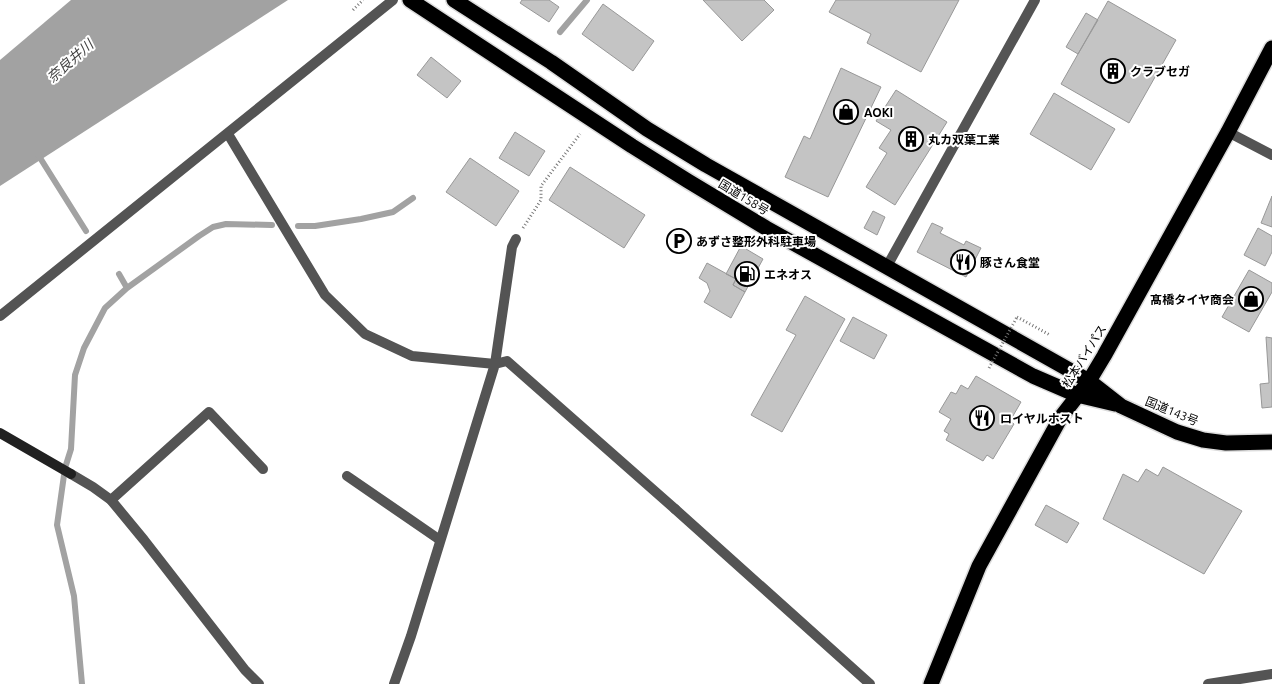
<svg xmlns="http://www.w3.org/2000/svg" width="1272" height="684" viewBox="0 0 1272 684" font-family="Ubuntu,'Noto Sans JP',sans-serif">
<rect width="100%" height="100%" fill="#fff"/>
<!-- water -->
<path fill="#a2a2a2" d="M 71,0 L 288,0 L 0,186 L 0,60 Z"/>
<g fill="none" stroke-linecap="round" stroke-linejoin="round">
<!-- stream -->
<path stroke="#a2a2a2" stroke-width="6" d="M 560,32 L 587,0
M 37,153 L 86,231
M 298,226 L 315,226 L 361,219 L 393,212 L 413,198
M 119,274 L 127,288
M 82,684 L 74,596 L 57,525 L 65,468 L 71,449 L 75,375 L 84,348 L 105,308 L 127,288 L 199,236 L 213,227 L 226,224 L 272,225"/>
</g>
<!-- building -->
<path fill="#c4c4c4" stroke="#989898" d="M 522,0 L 549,0 L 559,7 L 549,22 L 520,3 Z
M 703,0 L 764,0 L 774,10 L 742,41 Z
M 836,0 L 959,0 L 921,72 L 867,43 L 871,34 L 829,12 Z
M 1108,1 L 1176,40 L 1129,123 L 1061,84 Z
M 603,4 L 654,41 L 633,71 L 582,34 Z
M 1086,13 L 1098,20 L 1078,54 L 1066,47 Z
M 431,57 L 461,81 L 447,98 L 417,75 Z
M 841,68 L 881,87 L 828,197 L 785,177 L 804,136 L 810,139 Z
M 896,90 L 947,122 L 895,205 L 866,187 L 887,153 L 879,148 L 891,130 L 876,121 Z
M 1054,93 L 1115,129 L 1091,170 L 1030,134 Z
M 515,132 L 545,151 L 529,176 L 499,158 Z
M 470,158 L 519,191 L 496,226 L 446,192 Z
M 570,167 L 645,215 L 624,248 L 549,200 Z
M 1272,196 L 1272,227 L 1261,223 Z
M 873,211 L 885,217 L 877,235 L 864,228 Z
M 932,223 L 943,228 L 940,233 L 964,245 L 966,241 L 981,248 L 966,277 L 917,252 Z
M 1258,228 L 1272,236 L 1272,252 L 1265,266 L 1244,255 Z
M 741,246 L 763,259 L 745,292 L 733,285 L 736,279 L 726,274 Z
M 707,263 L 736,279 L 733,285 L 745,292 L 731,318 L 704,302 L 710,291 L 707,283 L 699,278 Z
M 1249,270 L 1272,283 L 1272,292 L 1249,332 L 1222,317 Z
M 805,296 L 845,319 L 782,432 L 751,415 L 796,335 L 786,330 Z
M 853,317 L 887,335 L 874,359 L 840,341 Z
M 1266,337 L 1272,338 L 1272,407 L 1262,408 L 1260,384 L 1269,383 Z
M 976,376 L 1021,402 L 1010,421 L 1014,424 L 993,459 L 987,455 L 983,461 L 946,440 L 949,434 L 944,431 L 951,419 L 939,412 L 951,392 L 956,394 L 961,385 L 968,389 Z
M 1163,467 L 1242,511 L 1204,574 L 1103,519 L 1123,474 L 1138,482 L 1146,469 L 1158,476 Z
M 1046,505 L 1079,523 L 1067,543 L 1035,525 Z"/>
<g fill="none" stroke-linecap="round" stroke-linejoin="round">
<defs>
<path id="highway" d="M 410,0 L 632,146 L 688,181 L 766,228 L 1033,376 L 1077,395 L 1115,404
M 454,0 L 551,62 L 647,129 L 706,165 L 1089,381 L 1121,406 L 1177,432 L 1203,440 L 1226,443 L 1272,442
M 931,684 L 979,566 L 1061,417 L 1089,381 L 1104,356 L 1228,132 L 1272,48"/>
</defs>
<!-- highway casing -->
<use href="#highway" stroke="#dbdbdb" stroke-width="18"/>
<!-- path -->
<path stroke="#767676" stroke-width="3" stroke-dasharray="1 2.5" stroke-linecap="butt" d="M 353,10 L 363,0
M 523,228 L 541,200 L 541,186 L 580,134
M 1017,317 L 1050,335"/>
<!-- lane -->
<path stroke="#545454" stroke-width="10" d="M 886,268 L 1035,0
M 495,364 L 512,247 L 516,239
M 347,476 L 440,540
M 111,500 L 209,412 L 263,469
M 675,509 L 870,684"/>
<!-- street -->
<path stroke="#545454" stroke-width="10" d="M 1228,132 L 1272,155
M 228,134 L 325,295 L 365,334 L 412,356 L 495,364 L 507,361 L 675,509
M 0,316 L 393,0
M 71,474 L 93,487 L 111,500 L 144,540 L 245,670 L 259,684
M 394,684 L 411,636 L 495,364
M 1208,684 L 1272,674"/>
<!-- secondary -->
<path stroke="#212121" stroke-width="10" d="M 0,433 L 71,474"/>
<!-- highway -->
<use href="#highway" stroke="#000" stroke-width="15"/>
<!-- path-bridge -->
<path stroke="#767676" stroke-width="3" stroke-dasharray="1 2.5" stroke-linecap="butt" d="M 989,368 L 1017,317"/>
</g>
<!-- icons -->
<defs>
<symbol id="building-ring" viewBox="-11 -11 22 22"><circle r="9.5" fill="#fff" stroke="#000" stroke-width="1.5"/><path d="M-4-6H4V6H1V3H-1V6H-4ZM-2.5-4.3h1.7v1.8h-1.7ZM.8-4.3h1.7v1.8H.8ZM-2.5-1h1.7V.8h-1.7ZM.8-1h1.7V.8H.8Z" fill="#000"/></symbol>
<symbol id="shop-ring" viewBox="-11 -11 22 22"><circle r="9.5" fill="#fff" stroke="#000" stroke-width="1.5"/><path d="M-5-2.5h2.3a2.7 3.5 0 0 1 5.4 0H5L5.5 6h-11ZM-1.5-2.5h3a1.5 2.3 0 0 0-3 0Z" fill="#000"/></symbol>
<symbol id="parking-ring" viewBox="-11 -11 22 22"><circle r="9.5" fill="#fff" stroke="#000" stroke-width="1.5"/><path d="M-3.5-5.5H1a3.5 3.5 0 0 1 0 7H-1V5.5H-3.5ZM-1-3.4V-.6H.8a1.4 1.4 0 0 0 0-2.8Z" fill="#000"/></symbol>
<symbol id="restaurant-ring" viewBox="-11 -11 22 22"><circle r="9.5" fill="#fff" stroke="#000" stroke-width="1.5"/><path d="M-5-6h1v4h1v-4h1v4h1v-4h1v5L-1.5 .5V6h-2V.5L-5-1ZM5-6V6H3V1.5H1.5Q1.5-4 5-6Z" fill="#000"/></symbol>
<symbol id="fuel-ring" viewBox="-11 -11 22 22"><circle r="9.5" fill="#fff" stroke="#000" stroke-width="1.5"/><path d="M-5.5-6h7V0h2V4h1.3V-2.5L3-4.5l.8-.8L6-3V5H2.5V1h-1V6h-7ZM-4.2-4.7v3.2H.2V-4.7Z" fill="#000"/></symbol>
</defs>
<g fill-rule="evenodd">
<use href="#building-ring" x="1099" y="57" width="28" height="28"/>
<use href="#shop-ring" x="832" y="98" width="28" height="28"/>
<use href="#building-ring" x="897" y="125" width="28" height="28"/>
<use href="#parking-ring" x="665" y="227" width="28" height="28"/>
<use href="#restaurant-ring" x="949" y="248" width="28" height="28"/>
<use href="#fuel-ring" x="733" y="260" width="28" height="28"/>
<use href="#shop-ring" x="1237" y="285" width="28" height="28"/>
<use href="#restaurant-ring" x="968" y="404" width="28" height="28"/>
</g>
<g text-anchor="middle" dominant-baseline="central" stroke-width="4" stroke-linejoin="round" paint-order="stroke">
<!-- poi labels -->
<g font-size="12" font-weight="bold" fill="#000" stroke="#fff" text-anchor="start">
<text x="1130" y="71">クラブセガ</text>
<text x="864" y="112">AOKI</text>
<text x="928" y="139">丸カ双葉工業</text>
<text x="696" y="241">あずさ整形外科駐車場</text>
<text x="980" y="262">豚さん食堂</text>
<text x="764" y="274">エネオス</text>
<text x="1234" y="299" text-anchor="end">髙橋タイヤ商会</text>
<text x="1000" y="418">ロイヤルホスト</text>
</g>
<!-- street labels -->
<g font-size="12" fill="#000" stroke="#fff">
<text transform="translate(744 197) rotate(31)">国道158号</text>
<text transform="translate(1084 356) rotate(-58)">松本バイパス</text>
<text transform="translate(1172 411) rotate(22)">国道143号</text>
</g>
<!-- water labels -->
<g font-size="14" font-style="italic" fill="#434343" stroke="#fff">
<text transform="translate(70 61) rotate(-41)">奈良井川</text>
</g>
</g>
</svg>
